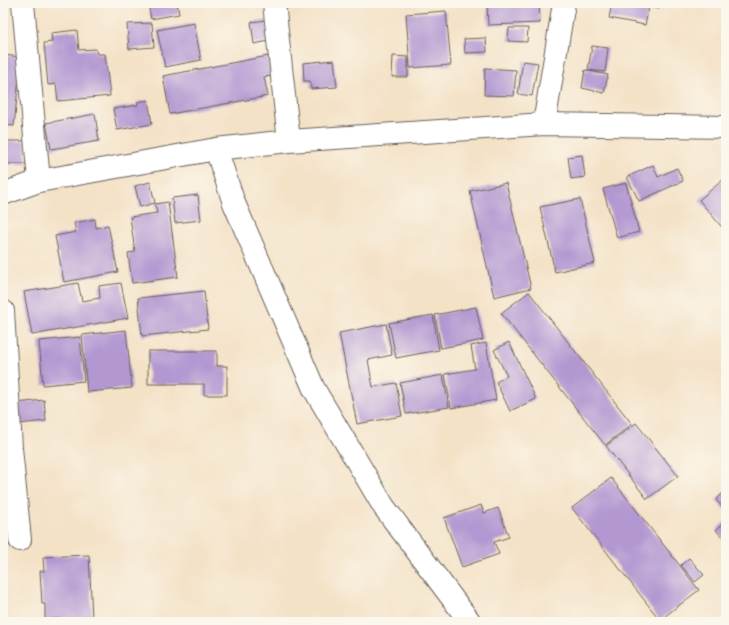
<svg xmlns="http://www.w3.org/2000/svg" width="729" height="625" viewBox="0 0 729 625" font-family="'Indie Flower',sans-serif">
<rect width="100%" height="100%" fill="#fbf7ec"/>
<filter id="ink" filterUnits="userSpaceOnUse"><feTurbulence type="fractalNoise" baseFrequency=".025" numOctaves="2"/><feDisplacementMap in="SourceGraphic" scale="8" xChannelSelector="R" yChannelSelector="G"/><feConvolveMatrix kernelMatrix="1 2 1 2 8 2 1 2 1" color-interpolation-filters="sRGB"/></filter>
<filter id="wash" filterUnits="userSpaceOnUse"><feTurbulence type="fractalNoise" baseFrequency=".012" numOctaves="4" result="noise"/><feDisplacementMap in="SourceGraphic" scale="16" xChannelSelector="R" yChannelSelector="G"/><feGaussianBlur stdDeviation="0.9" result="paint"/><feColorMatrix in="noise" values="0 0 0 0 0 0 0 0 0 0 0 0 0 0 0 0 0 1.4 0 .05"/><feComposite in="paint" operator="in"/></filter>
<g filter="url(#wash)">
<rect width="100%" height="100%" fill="#f4e2c7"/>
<g id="blocks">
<!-- building -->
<path fill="#b297d1" d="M 156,3 L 177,3 L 179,14 L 151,19 L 148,4 Z
M 487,3 L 539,3 L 540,23 L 488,25 Z
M 612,3 L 660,3 L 659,9 L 649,7 L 645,25 L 609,18 Z
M 446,11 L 451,65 L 410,68 L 406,14 Z
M 267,20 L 269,41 L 254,44 L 251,22 Z
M 152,23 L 154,47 L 129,49 L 127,24 Z
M 194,23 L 201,60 L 165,67 L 157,30 Z
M 509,28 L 528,28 L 527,42 L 508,41 Z
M 77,30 L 79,50 L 96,49 L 97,54 L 105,54 L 110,96 L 58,101 L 56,84 L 48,85 L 44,43 L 52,42 L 51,33 Z
M 486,38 L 487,52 L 465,53 L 464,39 Z
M 592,46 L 608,48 L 605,72 L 588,70 Z
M 3,55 L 21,57 L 14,126 L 3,125 Z
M 268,56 L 272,76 L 264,77 L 268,96 L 170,114 L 163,76 Z
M 393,56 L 408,57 L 408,77 L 392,77 Z
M 334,60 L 337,87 L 311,89 L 310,81 L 304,81 L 303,63 Z
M 523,61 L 538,63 L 532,96 L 518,94 Z
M 485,68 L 516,70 L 514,96 L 484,95 Z
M 585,70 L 608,75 L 604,93 L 582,88 Z
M 148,100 L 152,124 L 117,130 L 113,109 L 138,105 L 137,102 Z
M 95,114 L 99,141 L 51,149 L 46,123 Z
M 3,141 L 26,141 L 26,164 L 3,164 Z
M 582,155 L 585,177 L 571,179 L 568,157 Z
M 653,165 L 658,177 L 677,168 L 683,181 L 639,201 L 627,177 Z
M 724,179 L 726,182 L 726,232 L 699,200 Z
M 150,182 L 155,203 L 140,207 L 135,186 Z
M 506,183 L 531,288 L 494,297 L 470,191 Z
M 626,183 L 639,232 L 617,238 L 603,189 Z
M 198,195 L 201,220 L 175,223 L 172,198 Z
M 580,199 L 595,263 L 555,272 L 540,207 Z
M 168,202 L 178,277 L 132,283 L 128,253 L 135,252 L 130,217 L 157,213 L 155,204 Z
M 95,219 L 96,228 L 108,225 L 118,272 L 64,282 L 55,236 L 76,232 L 74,223 Z
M 78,283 L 82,301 L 100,298 L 99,286 L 121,283 L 128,318 L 32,335 L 24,292 Z
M 204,291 L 208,329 L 142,336 L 138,298 Z
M 529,292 L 632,424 L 605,445 L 501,313 Z
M 476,307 L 483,340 L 441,348 L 435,315 Z
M 433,315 L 439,350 L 396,358 L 389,323 Z
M 386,324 L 392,355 L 368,360 L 373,387 L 396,383 L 402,416 L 357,424 L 339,333 Z
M 126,330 L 132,388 L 87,392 L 82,335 Z
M 80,337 L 84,381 L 43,385 L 39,341 Z
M 509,342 L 536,399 L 510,411 L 496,382 L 507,376 L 494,350 Z
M 486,343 L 496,400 L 451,408 L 445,374 L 475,369 L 471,346 Z
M 148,351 L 217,351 L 217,366 L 227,366 L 227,395 L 204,395 L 204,384 L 148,384 Z
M 443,375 L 449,407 L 406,414 L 400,383 Z
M 44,400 L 46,421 L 19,424 L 16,403 Z
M 636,423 L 678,476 L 647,499 L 606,446 Z
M 611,478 L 699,590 L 660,620 L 572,508 Z
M 726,490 L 726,511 L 716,500 Z
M 481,505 L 484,513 L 498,508 L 509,537 L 494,542 L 499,554 L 462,567 L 444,518 Z
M 726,521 L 726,541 L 716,530 Z
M 89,555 L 92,618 L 45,619 L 45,604 L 42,604 L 40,571 L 44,571 L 43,557 Z
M 689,558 L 704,575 L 695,582 L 681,565 Z"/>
</g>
</g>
<g filter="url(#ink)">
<use href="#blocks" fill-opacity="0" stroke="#686158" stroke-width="1"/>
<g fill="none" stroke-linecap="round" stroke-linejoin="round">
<defs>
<path id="minor" d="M 23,3 L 39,181
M 274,3 L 289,141
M 544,124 L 564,3
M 216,149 L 234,203 L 314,389 L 384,507 L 470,622
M 3,194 L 39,181 L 216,149 L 289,141 L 544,124 L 726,127
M 3,311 L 11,448 L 20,540"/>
</defs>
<!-- minor casing -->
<use href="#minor" stroke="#686158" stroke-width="24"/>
<!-- minor -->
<use href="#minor" stroke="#fff" stroke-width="22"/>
</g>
</g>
<!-- margin -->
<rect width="729" height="625" fill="none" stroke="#fbf7ec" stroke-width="16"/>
</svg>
